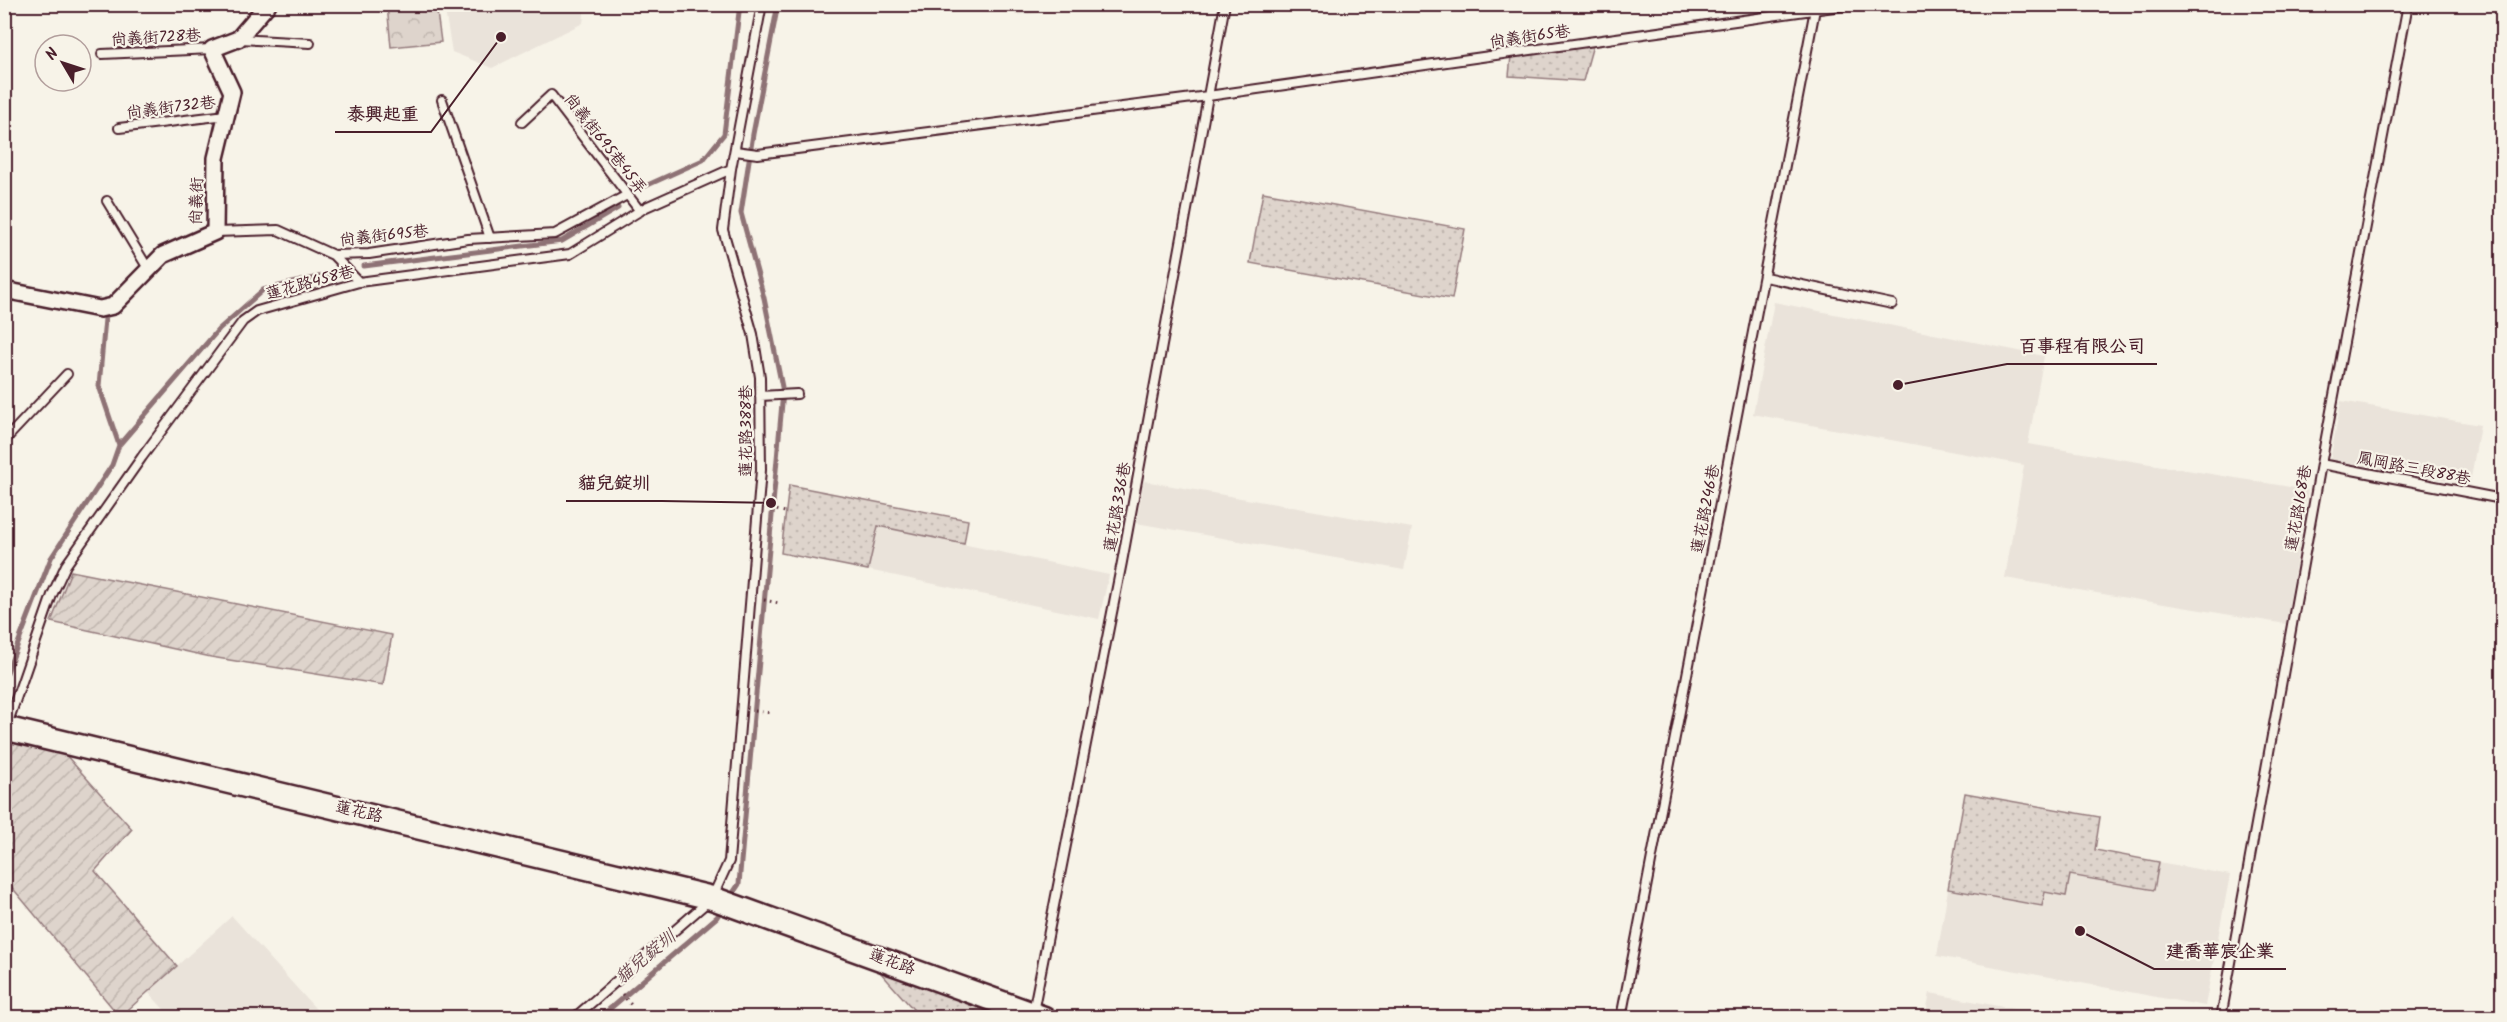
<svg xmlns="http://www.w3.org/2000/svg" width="2507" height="1022" viewBox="0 0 2507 1022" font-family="Kalam,'LXGW WenKai TC',sans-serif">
<defs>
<pattern id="grass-dots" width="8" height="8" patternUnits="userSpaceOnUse" patternTransform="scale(1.5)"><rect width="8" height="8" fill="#ded4cc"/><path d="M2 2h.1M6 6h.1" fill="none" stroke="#c0b6af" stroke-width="1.8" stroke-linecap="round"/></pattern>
<pattern id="forest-crowns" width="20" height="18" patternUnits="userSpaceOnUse" patternTransform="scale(1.5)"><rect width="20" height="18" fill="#ded4cc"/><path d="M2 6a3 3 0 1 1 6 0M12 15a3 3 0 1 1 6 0" fill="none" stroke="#c0b6af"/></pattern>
<pattern id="garden-furrows" width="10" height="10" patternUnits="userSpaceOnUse" patternTransform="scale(1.5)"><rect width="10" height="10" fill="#ded4cc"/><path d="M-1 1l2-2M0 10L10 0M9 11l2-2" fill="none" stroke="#c0b6af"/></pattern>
</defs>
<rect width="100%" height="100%" fill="#f7f3e8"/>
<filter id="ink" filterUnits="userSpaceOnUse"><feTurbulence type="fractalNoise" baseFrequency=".0167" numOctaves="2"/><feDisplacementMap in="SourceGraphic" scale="12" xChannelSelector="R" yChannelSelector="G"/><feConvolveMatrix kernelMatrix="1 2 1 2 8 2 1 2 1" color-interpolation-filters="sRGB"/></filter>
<g filter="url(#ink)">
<!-- built -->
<path fill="#eae3da" d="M 1112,4 L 1112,7 L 1015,15 L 1014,5 Z
M 444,5 L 444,4 L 585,5 L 583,23 L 492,68 L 452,52 Z
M 1774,302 L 2044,356 L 2028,444 L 2308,490 L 2286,624 L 2005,578 L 2024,465 L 1753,414 Z
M 2341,401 L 2480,425 L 2470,484 L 2330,460 Z
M 1144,481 L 1412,528 L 1404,570 L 1136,523 Z
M 877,526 L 1109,575 L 1099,619 L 868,570 Z
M 2159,862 L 2230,875 L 2205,1006 L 1937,956 L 1948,889 L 2042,906 L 2045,892 L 2070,875 L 2154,890 Z
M 232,916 L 323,1017 L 171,1017 L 148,992 Z
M 1930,993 L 2055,1017 L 1925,1017 Z"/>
<!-- grass -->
<path fill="url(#grass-dots)" stroke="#947a7c" stroke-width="1.5" d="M 1593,45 L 1583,81 L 1509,76 L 1511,56 Z
M 1263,192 L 1465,229 L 1452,299 L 1250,263 Z
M 789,485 L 968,520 L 964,544 L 878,526 L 868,570 L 781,553 Z
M 1965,793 L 2100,817 L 2095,850 L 2159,862 L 2154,890 L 2070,875 L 2066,896 L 2045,892 L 2042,906 L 1948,889 Z
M 888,970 L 1009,1017 L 920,1017 L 880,972 Z"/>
<!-- forest -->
<path fill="url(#forest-crowns)" stroke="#947a7c" stroke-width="1.5" d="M 387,5 L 436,5 L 441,42 L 391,47 Z"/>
<!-- garden -->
<path fill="url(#garden-furrows)" stroke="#947a7c" stroke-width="1.5" d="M 71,571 L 392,635 L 383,685 L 211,657 L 51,622 Z
M 7,740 L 64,753 L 132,829 L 95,871 L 177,966 L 120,1017 L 5,879 L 4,749 Z"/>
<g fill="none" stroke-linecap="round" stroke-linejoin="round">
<!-- stream -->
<path stroke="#8e7275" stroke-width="5" d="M 641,188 L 703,160 L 724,134 L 740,4
M 364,266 L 562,241 L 618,208
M 119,445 L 219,329 L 263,290 L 331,274
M 4,680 L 51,558 L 112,465 L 119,445 L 99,386 L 105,319
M 729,899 L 739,884 L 783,392 L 764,298 L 741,213 L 753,134 L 778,4
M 599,1018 L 717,917 L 722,909"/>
<defs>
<path id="lane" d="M 240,39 L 310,43
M 102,54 L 212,49
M 442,100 L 490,238
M 522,122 L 551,95 L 640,211
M 119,128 L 226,115
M 735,151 L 758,154 L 1208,96 L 1855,4
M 107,201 L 149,270
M 215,232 L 278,230 L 333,255 L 369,254 L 468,239 L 555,234 L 627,195
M 333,255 L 359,282
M 1765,277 L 1892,304
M 760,396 L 797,394
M 4,441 L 67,374
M 2321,464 L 2502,499
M 7,725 L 52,595 L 66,565 L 142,457 L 243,321 L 257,311 L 359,282 L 570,254 L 646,207 L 731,169
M 1033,1012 L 1122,562 L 1225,4
M 574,1018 L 712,898 L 729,861 L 761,470 L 760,377 L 753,334 L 723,230 L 731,169 L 762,4
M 1621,1018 L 1816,4
M 2221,1018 L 2321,464 L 2408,4"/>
<path id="street" d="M 4,290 L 100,309 L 113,306 L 163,255 L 215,232 L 216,158 L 232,92 L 212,49 L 238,39 L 268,4"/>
<path id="secondary" d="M 4,728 L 712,898 L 1044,1018"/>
</defs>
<!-- lane casing -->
<use href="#lane" stroke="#4a1f2b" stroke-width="12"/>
<!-- street casing -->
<use href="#street" stroke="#4a1f2b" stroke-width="20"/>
<!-- secondary casing -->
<use href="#secondary" stroke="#4a1f2b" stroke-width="27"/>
<!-- path -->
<path stroke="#4a1f2b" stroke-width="3" stroke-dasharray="1.5 4.5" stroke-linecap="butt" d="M 771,509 L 785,512
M 764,600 L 779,603
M 755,711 L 772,713
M 622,994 L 632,1006"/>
<!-- lane -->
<use href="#lane" stroke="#f7f3e8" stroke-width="8"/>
<!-- street -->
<use href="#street" stroke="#f7f3e8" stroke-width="15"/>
<!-- secondary -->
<use href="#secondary" stroke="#f7f3e8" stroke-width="22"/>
</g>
</g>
<g text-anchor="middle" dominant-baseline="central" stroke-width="4.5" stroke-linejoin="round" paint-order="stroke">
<!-- street labels -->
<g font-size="16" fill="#4a1f2b" stroke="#f7f3e8">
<text transform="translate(1530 37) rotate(-8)">尚義街65巷</text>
<text transform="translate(156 38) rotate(-3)">尚義街728巷</text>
<text transform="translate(171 108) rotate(-7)">尚義街732巷</text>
<text transform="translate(605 144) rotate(52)">尚義街695巷45弄</text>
<text transform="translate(197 201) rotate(-88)">尚義街</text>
<text transform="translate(384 236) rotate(-6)">尚義街695巷</text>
<text transform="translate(310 283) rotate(-15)">蓮花路458巷</text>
<text transform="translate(746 431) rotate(-90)">蓮花路388巷</text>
<text transform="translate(2414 469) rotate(11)">鳳岡路三段88巷</text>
<text transform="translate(1118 507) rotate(-80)">蓮花路336巷</text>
<text transform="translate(2299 508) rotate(-80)">蓮花路168巷</text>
<text transform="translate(1706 509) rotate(-79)">蓮花路246巷</text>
<text transform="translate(359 812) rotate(13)">蓮花路</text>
<text transform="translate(892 962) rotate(20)">蓮花路</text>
</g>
<!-- water labels -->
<g font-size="18" font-style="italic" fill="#6c4950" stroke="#f7f3e8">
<text transform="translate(646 958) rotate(-40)">貓兒錠圳</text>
</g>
</g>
<!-- callouts -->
<path fill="none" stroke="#4a1f2b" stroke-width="2" d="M501 37L431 132H335M1898 385L2007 364H2157M771 503L662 501H566M2080 931L2154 969H2286"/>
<g fill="#4a1f2b" stroke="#f7f3e8" stroke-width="2">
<circle cx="501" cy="37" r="6"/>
<circle cx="1898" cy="385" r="6"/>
<circle cx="771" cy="503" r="6"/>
<circle cx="2080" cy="931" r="6"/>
</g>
<g font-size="18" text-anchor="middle" font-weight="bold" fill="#4a1f2b" stroke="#f7f3e8" stroke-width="4.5" stroke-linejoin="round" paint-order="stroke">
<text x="383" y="120">泰興起重</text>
<text x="2082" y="352">百事程有限公司</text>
<text x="614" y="489">貓兒錠圳</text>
<text x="2220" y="957">建喬華宸企業</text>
</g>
<!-- margin -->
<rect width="2507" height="1022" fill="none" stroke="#f7f3e8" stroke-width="24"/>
<rect x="12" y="12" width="2483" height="998" fill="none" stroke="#4a1f2b" stroke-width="2" filter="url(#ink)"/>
<!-- north arrow -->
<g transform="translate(63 63) rotate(309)"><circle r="28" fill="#f7f3e8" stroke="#b29e9c" stroke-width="1.5"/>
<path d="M0-4.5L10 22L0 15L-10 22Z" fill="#4a1f2b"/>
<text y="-9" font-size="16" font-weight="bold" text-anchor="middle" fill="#4a1f2b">N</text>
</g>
</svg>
